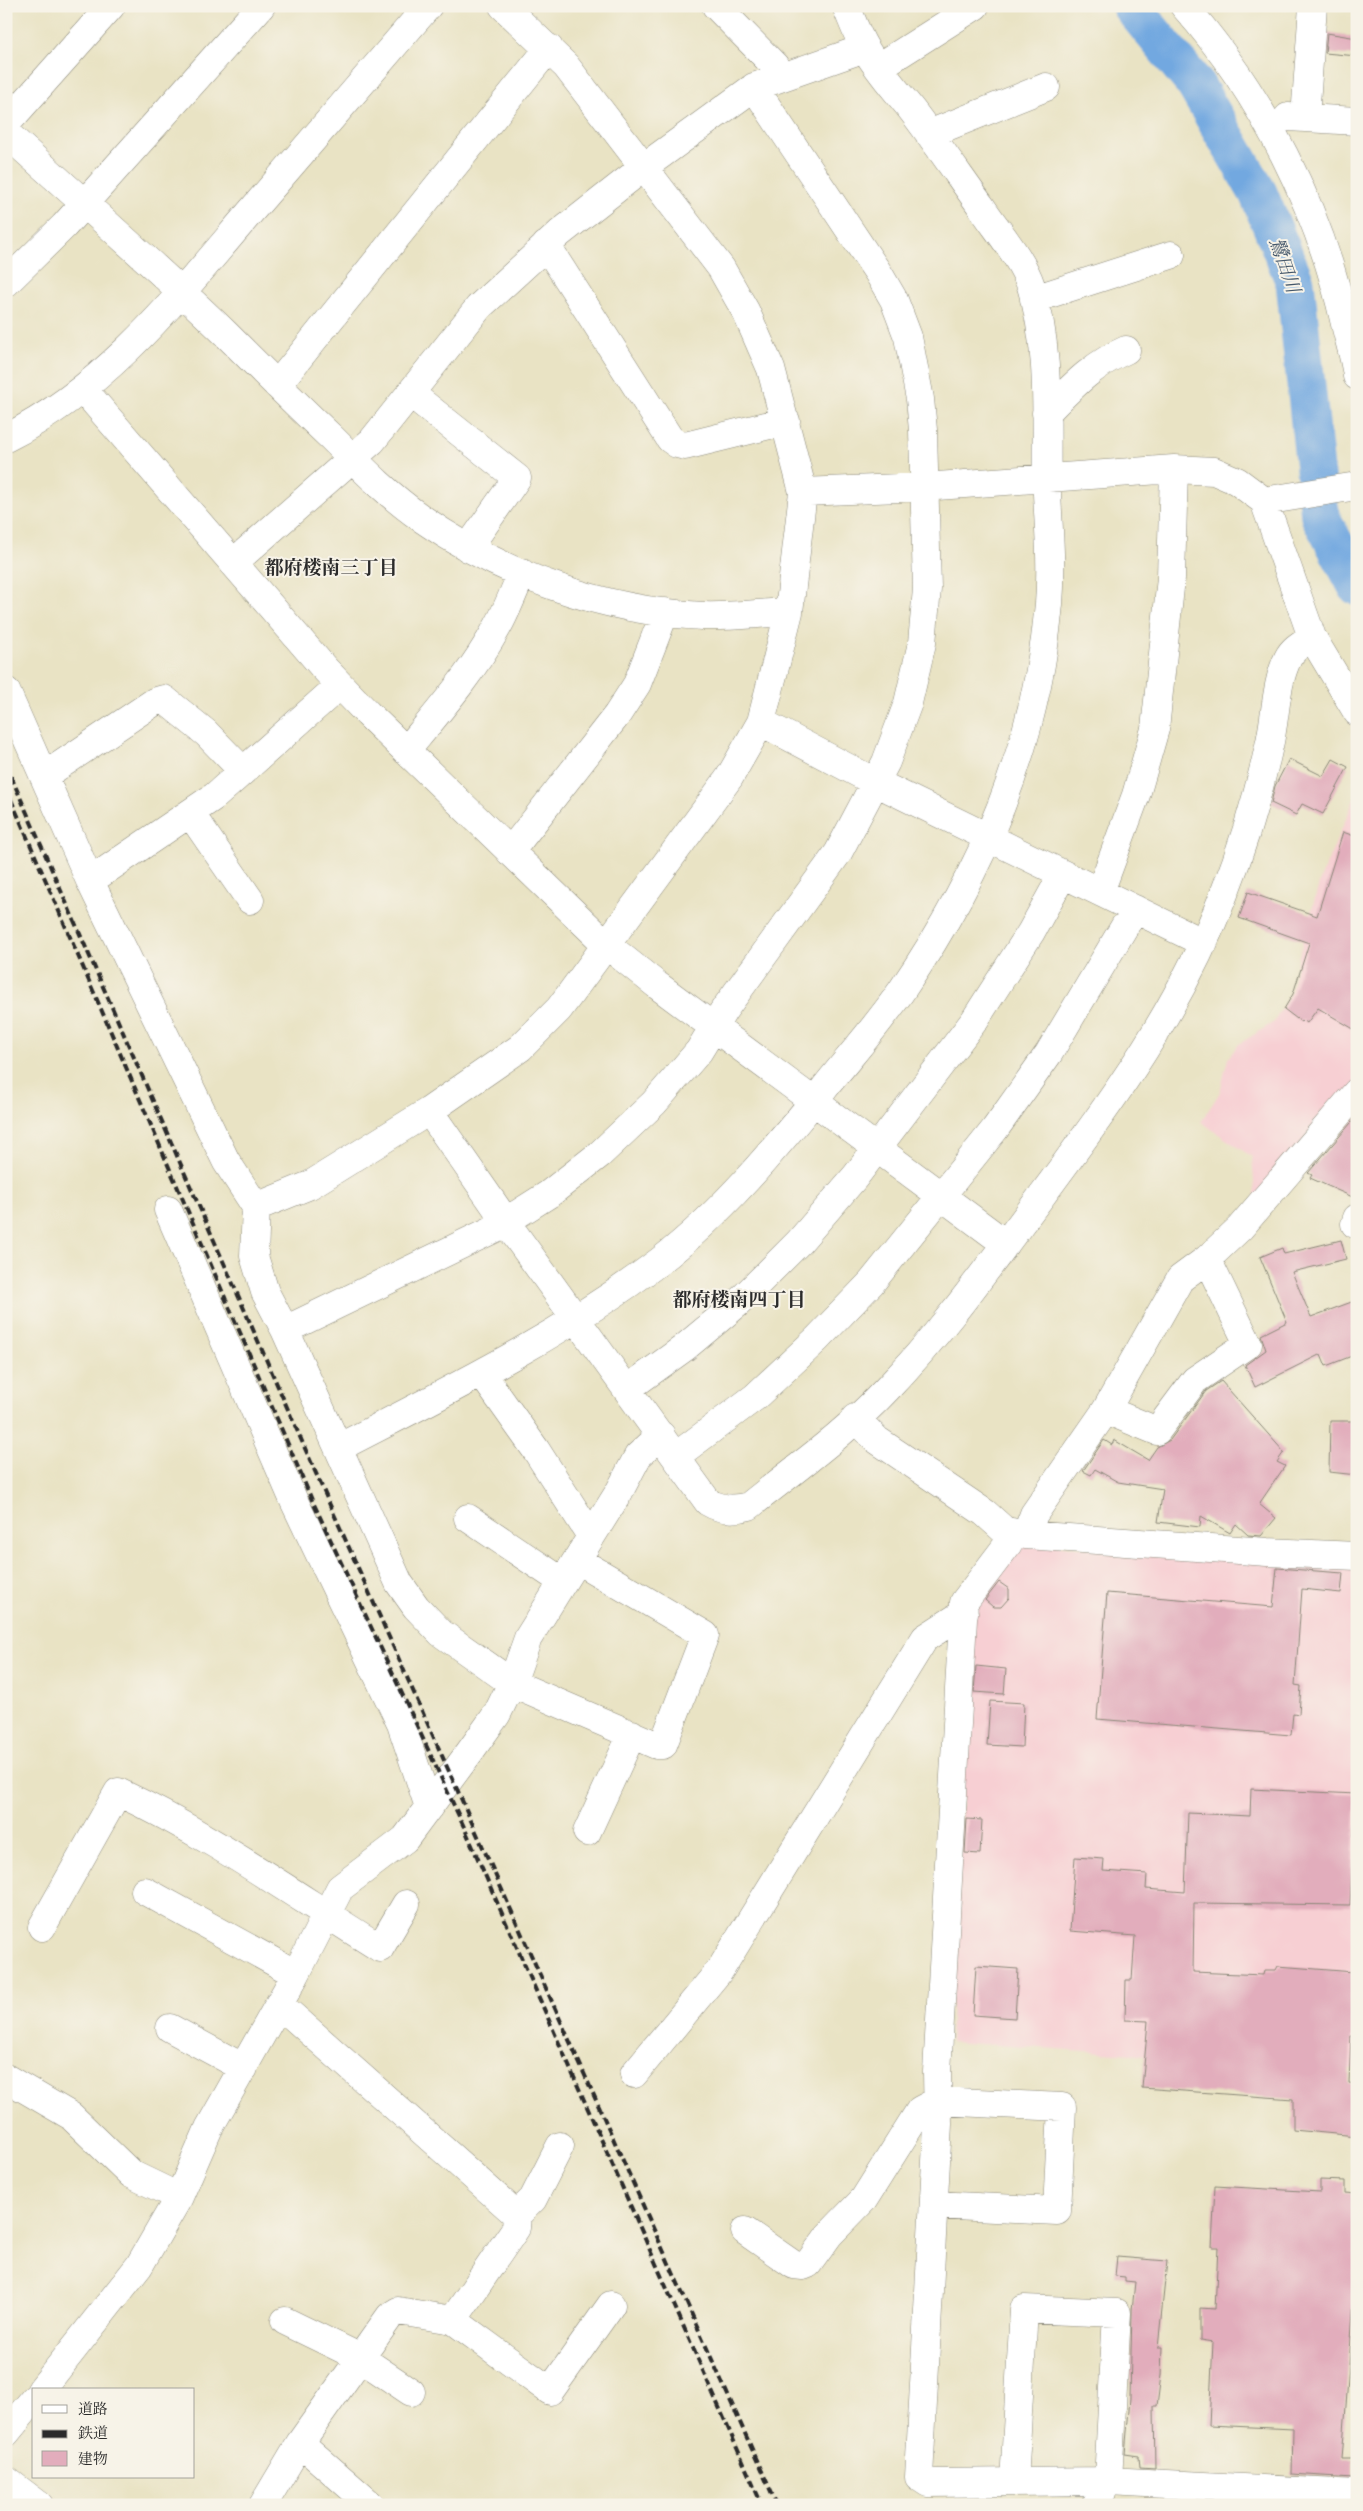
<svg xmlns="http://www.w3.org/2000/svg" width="1363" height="2511" viewBox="0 0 1363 2511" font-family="'Libre Caslon Text','Noto Serif JP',serif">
<rect width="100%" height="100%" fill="#f7f3e8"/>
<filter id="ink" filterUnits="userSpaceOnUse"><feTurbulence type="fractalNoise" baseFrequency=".02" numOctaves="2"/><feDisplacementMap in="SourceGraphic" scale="10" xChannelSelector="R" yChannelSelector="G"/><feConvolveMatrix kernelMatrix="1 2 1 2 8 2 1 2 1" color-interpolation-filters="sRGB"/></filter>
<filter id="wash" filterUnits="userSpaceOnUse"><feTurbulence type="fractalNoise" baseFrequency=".0096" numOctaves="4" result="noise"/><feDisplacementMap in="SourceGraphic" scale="20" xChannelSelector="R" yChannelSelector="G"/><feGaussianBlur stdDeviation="1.12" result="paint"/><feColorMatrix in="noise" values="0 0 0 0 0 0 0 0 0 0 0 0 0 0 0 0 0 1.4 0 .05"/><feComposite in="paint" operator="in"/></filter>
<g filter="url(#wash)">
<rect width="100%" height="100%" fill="#e9e3c4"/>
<!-- built -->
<path fill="#f7cfd3" d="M 1357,793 L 1357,1085 L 1256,1204 L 1252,1157 L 1201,1122 L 1220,1092 L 1228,1058 L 1239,1044 L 1274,1022 L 1291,992 L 1299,955 L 1321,877 Z
M 1016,1543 L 1357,1565 L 1357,2069 L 950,2042 L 972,1599 Z"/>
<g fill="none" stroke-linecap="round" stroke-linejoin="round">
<!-- river -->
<path stroke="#72a8e0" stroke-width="39" d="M 1131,6 L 1195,84 L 1258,193 L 1295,282 L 1320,516 L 1357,586"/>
</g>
<g id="blocks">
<!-- building -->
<path fill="#e2adbc" d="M 1327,33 L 1357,38 L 1357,56 L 1325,53 Z
M 1289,759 L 1323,776 L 1333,759 L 1348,767 L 1323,814 L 1302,804 L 1296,815 L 1271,803 L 1275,786 Z
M 1343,832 L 1357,837 L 1357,1031 L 1318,1008 L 1307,1023 L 1303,1020 L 1301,1022 L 1284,1009 L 1293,994 L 1309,943 L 1239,918 L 1248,892 L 1317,916 Z
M 1357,1116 L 1357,1199 L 1310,1178 L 1312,1175 L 1308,1173 Z
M 1341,1240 L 1346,1259 L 1292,1272 L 1311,1317 L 1357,1300 L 1357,1354 L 1326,1366 L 1321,1354 L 1255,1387 L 1245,1365 L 1266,1350 L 1261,1335 L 1287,1322 L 1260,1257 L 1282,1248 L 1284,1254 Z
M 1221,1381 L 1284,1452 L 1277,1462 L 1285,1466 L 1259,1504 L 1276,1518 L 1261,1536 L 1248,1535 L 1236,1524 L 1230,1533 L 1201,1516 L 1200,1527 L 1158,1522 L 1163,1489 L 1118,1482 L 1095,1469 L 1091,1475 L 1083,1471 L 1104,1440 L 1112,1445 L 1114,1440 L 1148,1460 L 1157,1447 L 1170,1440 L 1206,1391 Z
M 1330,1421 L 1357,1421 L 1357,1475 L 1329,1472 Z
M 1277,1568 L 1343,1573 L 1341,1593 L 1302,1589 L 1295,1685 L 1301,1686 L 1299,1714 L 1293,1713 L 1291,1735 L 1097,1719 L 1107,1593 L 1273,1607 Z
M 999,1582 L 1009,1589 L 1009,1598 L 1001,1607 L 993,1607 L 985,1600 Z
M 976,1666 L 1006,1669 L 1004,1694 L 974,1692 Z
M 990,1701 L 1024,1703 L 1022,1747 L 987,1745 Z
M 1251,1789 L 1356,1794 L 1350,1905 L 1194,1903 L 1193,1972 L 1263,1975 L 1264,1970 L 1276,1970 L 1278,1966 L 1354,1972 L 1354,1983 L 1357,1983 L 1357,2036 L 1351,2036 L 1349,2083 L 1357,2084 L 1357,2136 L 1293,2130 L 1293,2099 L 1142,2088 L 1148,2021 L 1125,2020 L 1126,1980 L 1132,1980 L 1135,1936 L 1070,1931 L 1075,1857 L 1104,1859 L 1103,1871 L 1147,1874 L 1146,1889 L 1185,1892 L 1188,1813 L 1250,1816 Z
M 967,1819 L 982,1820 L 980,1854 L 965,1853 Z
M 976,1966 L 1018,1969 L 1015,2018 L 973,2015 Z
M 1320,2180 L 1345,2181 L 1345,2193 L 1357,2194 L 1357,2259 L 1342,2459 L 1353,2459 L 1353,2478 L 1292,2474 L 1293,2429 L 1209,2425 L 1213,2342 L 1200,2340 L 1200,2308 L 1215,2309 L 1218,2247 L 1212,2247 L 1215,2186 L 1320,2192 Z
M 1117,2257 L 1167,2261 L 1158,2347 L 1162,2347 L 1161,2375 L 1157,2406 L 1154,2406 L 1155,2468 L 1140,2467 L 1139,2456 L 1125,2454 L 1130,2398 L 1132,2310 L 1135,2282 L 1125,2281 L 1125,2277 L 1115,2276 Z"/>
</g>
</g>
<g filter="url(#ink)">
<use href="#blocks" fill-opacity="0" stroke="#8a8778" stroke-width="1"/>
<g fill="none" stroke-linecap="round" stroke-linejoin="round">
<defs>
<path id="minor" d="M 716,6 L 775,66 L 780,77
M 1184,6 C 1262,94 1320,210 1345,324 C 1349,341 1355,359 1357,376
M 879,67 L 975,6
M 1288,117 L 1357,121
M 1305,118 L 1313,6
M 6,124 L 111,6
M 6,133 C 80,200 155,265 226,334 C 261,369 296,404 332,438 C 360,466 388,495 421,518 C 502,575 603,611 703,616 C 731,617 761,613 789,612
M 929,134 L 1046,87
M 546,245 L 670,439 L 677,444 L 685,446 L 786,421
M 6,283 L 64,226 L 261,6
M 1034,299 L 1171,255
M 277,385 L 549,48
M 83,389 L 324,668 L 368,714 L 608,946 L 657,985 L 1006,1244
M 410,393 L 517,478 L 468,548
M 1046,413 C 1071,388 1093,364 1126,350
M 6,438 C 106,388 176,299 247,216 C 308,146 368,76 428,6
M 803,492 L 923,487 L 1174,469 L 1214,471 L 1237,481 L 1264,501 L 1312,637 L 1357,712
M 1264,501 L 1357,486
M 233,563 L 372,441 L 479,307 L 560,233 L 644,167 L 754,87 L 865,48
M 6,691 L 90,881 L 226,1161 L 256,1207 L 254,1256 L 265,1292 L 285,1330 L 399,1583 L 416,1607 L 441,1633 L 512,1683 L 656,1745 L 663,1745 L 705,1635 L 577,1560
M 761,722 L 875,782 L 1204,943
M 406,751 C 439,711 473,672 498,626 C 507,610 514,591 522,573
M 44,776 L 154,702 L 164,699 L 206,733 L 243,771
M 190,813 L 250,900
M 510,852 L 617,715 L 637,684 L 665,612
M 90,881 L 215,796 L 340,685
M 1100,892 L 1136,795 L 1155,729 L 1171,578 L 1174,469
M 429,1111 L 516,1236 L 708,1502 C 721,1510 735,1510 749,1506 C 795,1469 846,1433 887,1389 C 944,1330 991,1263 1040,1198 C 1114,1098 1179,1011 1224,894 C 1243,846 1258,796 1269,746 C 1276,718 1275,684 1288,658 C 1293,648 1303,643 1312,637
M 256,1207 L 310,1185 L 429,1111 L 520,1048 L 559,1009 L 729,778 L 761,722 L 789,612 L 803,492 L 771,369 L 746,312 L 721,268 L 566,66 L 503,6
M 168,1210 L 294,1501 L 401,1724 L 429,1807
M 1355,1224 L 1357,1218
M 285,1330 L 494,1229 L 549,1194 L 600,1154 L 654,1103 L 699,1051 L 724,1010 L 838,853 L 886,762 L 908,703 L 922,643 L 927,589 L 923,430 L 920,399 L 908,337 L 894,300 L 879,274 L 754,87
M 482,1374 L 536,1450 L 591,1536
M 627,1389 L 684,1348 L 738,1303 L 799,1242 L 855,1177 L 974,1021 L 1031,932 L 1063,874
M 1106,1410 L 1157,1431 L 1195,1380 L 1248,1344 L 1207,1259
M 855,1418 L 877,1440 L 985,1513 L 1005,1531 L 1026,1535 L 1267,1552 L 1357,1556
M 338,1448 C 448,1391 561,1336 660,1261 C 723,1212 773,1151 823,1090 C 849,1057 878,1025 902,990 C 983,871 1036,748 1049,604 C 1052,568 1049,531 1047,494 C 1045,426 1052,352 1031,286 C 1022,259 999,233 983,209 C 960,177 938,145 914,113 C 898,92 878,71 865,48 C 857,35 852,20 846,6
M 676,1456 L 755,1397 L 817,1339 L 871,1283 L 995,1129 L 1049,1053 L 1135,909
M 468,1518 L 563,1582
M 1012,1532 L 1008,1544 L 964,1602 L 937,2072 L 938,2124 L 919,2477 L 928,2483 L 1108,2481 L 1357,2494
M 1026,1535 L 1034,1514 L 1106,1410 L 1180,1279 L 1207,1259 L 1240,1228 L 1357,1092
M 587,1832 L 632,1734
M 145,1891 L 296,1974
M 42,1927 L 118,1792 C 210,1835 293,1894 380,1948 L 406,1904
M 279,2004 L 517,2215 L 516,2228 L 453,2320
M 170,2028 L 244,2068
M 634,2074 L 720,1970 L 925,1638 L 964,1613
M 6,2078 L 71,2116 L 131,2174 L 179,2197
M 517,2215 L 533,2199 L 560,2146
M 745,2231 L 794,2265 L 803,2266 L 808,2264 L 829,2235 L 864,2199 L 920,2110 L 937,2101 L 1062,2107 L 1057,2211 L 934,2205
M 285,2321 L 359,2357 L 411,2392
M 41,2390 L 139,2266 L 179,2197 L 209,2128 L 296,1974 L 340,1888 L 405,1839 L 469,1753 L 497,1714 L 512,1683 L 528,1638 L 619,1492 L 638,1456 L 661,1435
M 6,2433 L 34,2399
M 300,2443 L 371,2505
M 6,2480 L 39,2505
M 1014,2482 L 1024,2309 L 1117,2313 L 1108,2481 L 1095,2505
M 263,2505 L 300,2443 L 390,2316 L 398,2311 L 453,2320 L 550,2391 L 611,2305"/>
</defs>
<!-- minor casing -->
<use href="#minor" stroke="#8a8778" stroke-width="29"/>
<!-- minor -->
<use href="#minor" stroke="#fff" stroke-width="28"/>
<!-- rail -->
<path stroke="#2b2b2b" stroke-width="4" stroke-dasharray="8 4" stroke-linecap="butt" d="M 6,765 L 325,1494 L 777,2505
M 6,788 L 312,1500 L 464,1827 L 762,2505"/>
</g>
</g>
<g text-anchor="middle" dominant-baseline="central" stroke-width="4" stroke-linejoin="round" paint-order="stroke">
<!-- water labels -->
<g font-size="19" font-style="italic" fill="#44576a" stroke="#f7f3e8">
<text transform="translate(1285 265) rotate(71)">鷺田川</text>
</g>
<!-- neighbourhood labels -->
<g font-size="19" font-weight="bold" fill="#2b2b2b" stroke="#f7f3e8">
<text x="331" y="567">都府楼南三丁目</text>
<text x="739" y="1299">都府楼南四丁目</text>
</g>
</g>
<!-- margin -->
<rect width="1363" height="2511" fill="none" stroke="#f7f3e8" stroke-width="25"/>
<!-- legend -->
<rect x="32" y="2388" width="162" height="90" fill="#f7f3e8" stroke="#a5a39c"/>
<rect x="42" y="2405" width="25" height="8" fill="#ffffff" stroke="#a5a39c"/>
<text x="78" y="2414" font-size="15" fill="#2b2b2b">道路</text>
<rect x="42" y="2430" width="25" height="8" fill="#2b2b2b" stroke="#a5a39c"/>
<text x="78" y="2438" font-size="15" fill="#2b2b2b">鉄道</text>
<rect x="42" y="2451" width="25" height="15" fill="#e2adbc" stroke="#a5a39c"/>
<text x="78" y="2464" font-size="15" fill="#2b2b2b">建物</text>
</svg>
